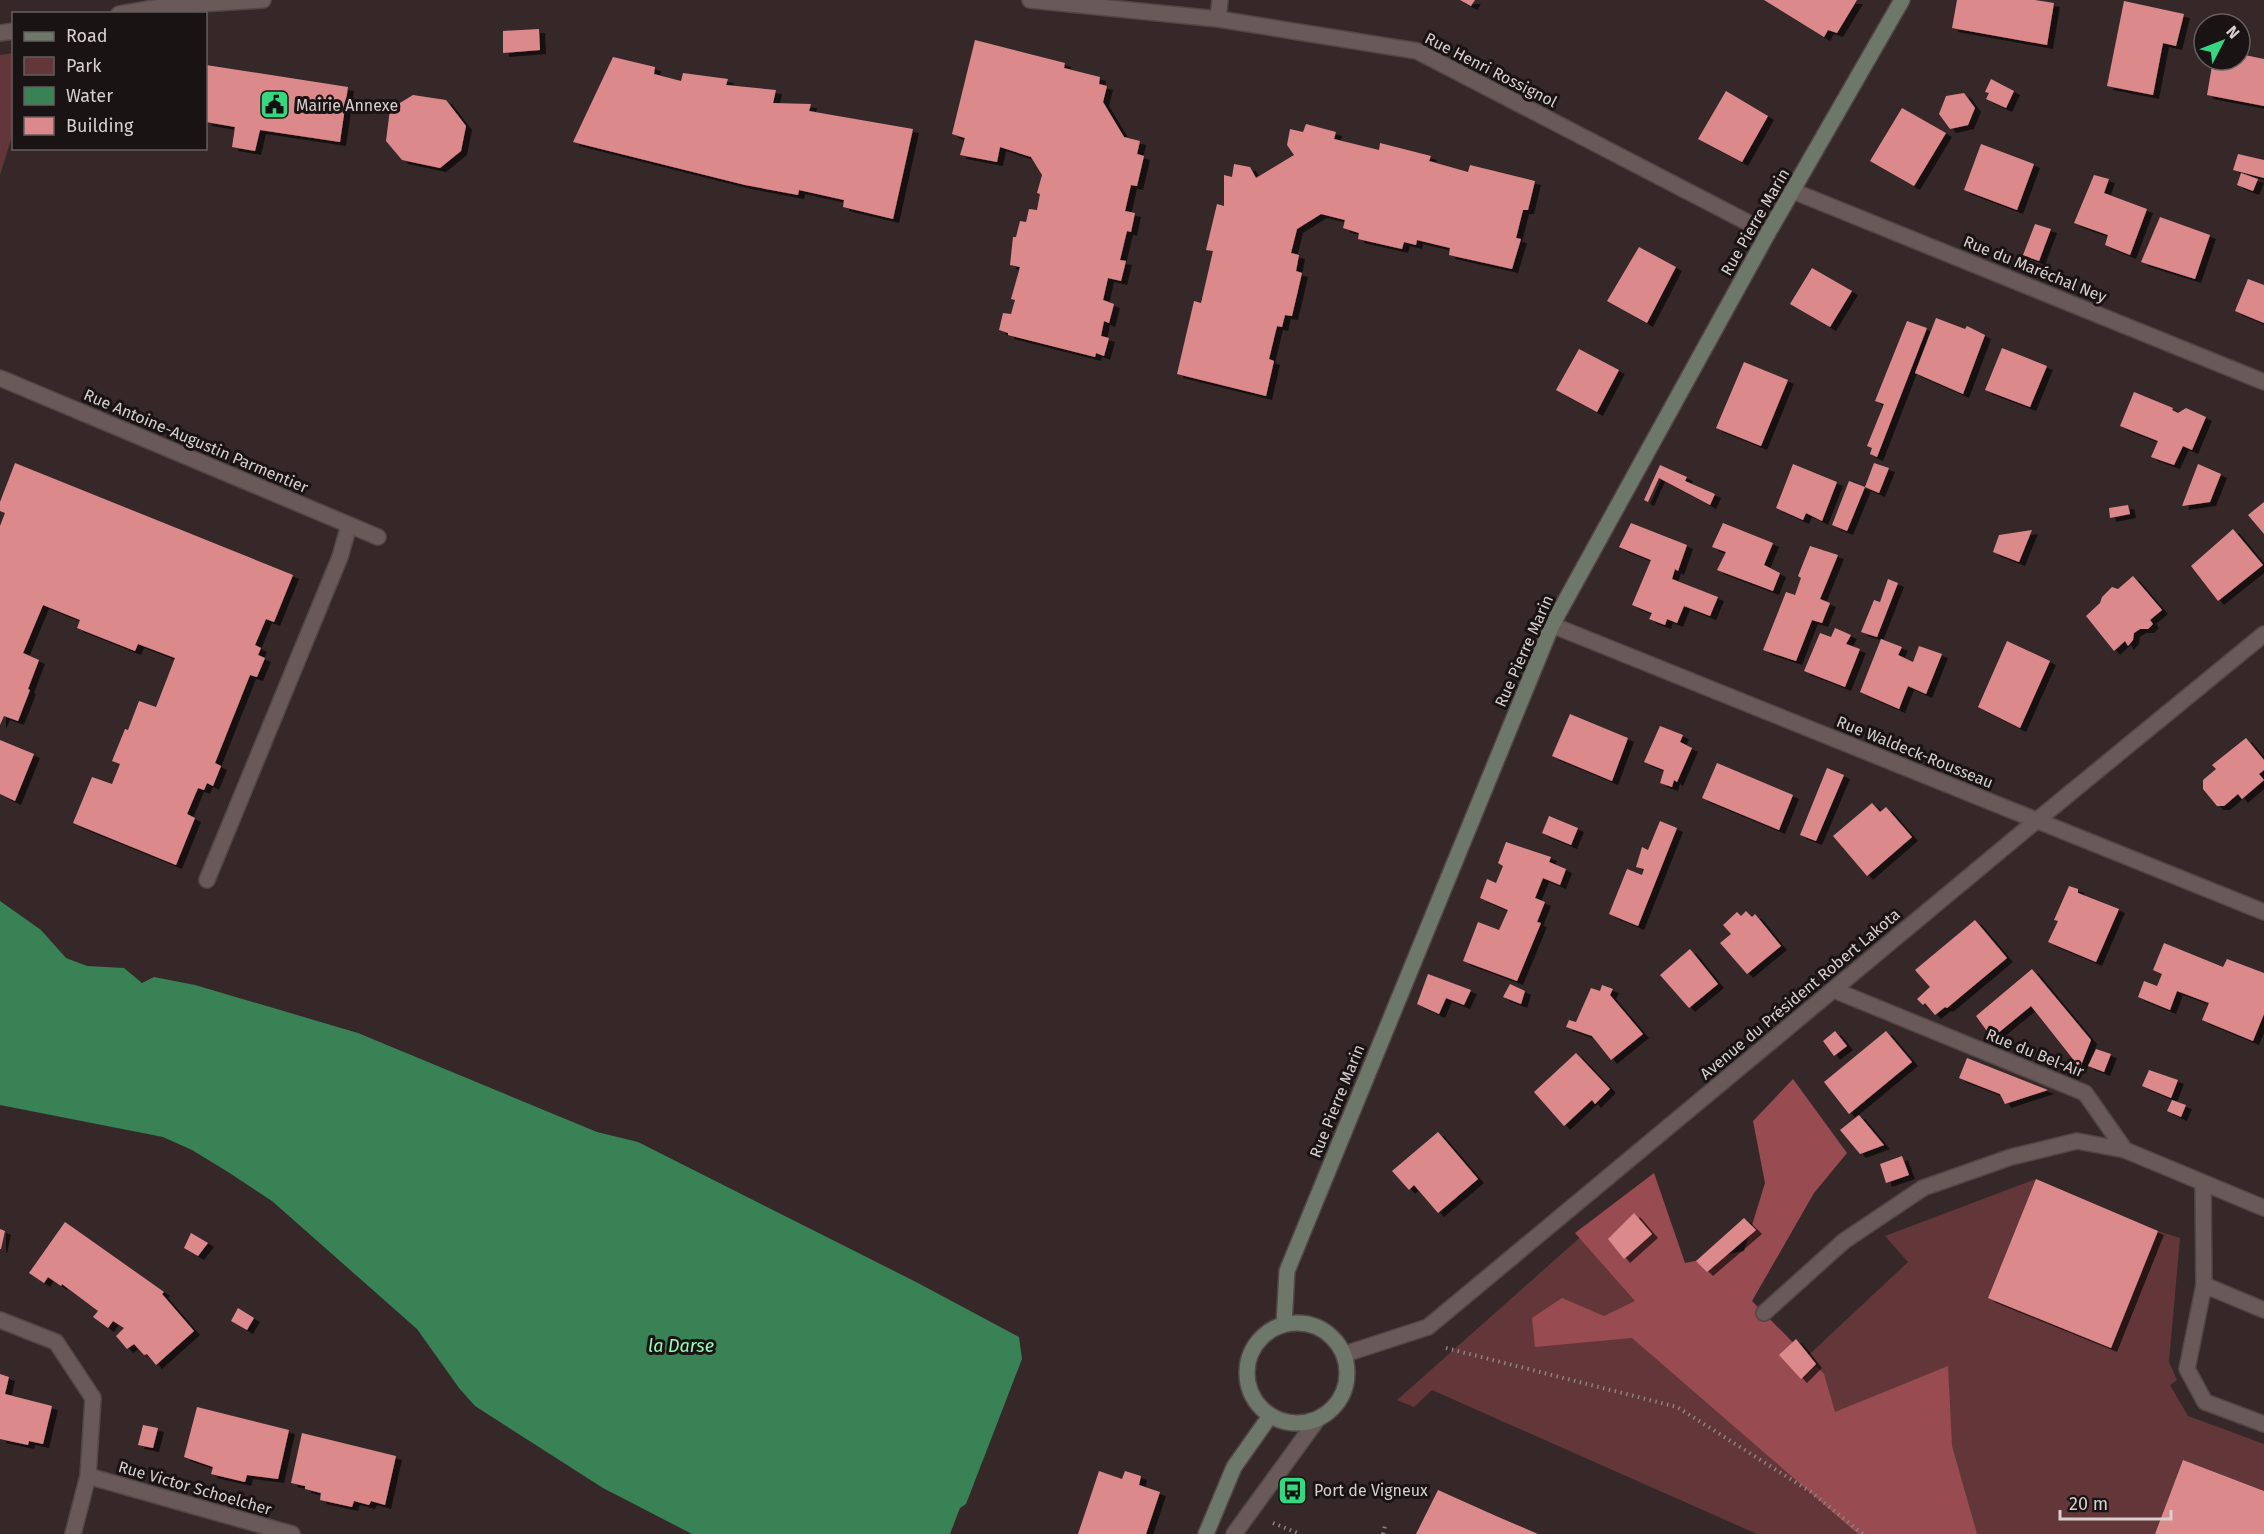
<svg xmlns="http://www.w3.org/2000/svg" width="2264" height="1534" viewBox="0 0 2264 1534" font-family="'Fira Sans',sans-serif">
<defs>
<filter id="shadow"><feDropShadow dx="6" dy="4" stdDeviation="0" flood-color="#0009"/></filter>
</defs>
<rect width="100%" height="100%" fill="#362829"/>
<!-- green -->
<path fill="#633739" d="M 13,53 L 13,133 L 0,175 L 0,55 Z
M 2036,1179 L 1988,1298 L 2111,1348 L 2158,1231 L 2180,1238 L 2169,1362 L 2177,1380 L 2170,1385 L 2188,1416 L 2264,1444 L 2264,1491 L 2183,1460 L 2155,1534 L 1757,1534 L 1432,1390 L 1414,1407 L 1397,1400 L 1603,1217 L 1782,1380 L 1908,1262 L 1885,1236 Z"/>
<!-- forest -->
<path fill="#984c51" d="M 1793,1079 L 1847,1153 L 1814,1193 L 1752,1301 L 1824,1374 L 1835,1412 L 1948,1366 L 1952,1446 L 1977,1534 L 1858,1534 L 1632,1338 L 1535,1347 L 1532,1318 L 1562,1298 L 1604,1316 L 1635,1301 L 1575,1233 L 1654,1173 L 1685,1263 L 1744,1251 L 1765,1183 L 1753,1121 Z"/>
<!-- water -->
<path fill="#388255" d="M 0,901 L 41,930 L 66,958 L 87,966 L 124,968 L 142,983 L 154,977 L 195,985 L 358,1033 L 597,1132 L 638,1142 L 918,1283 L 1019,1337 L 1022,1359 L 966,1504 L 960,1508 L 950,1534 L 692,1534 L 603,1488 L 475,1406 L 459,1388 L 417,1329 L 272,1201 L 228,1172 L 192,1150 L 163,1137 L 0,1105 Z"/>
<!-- building -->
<path fill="#dc898c" filter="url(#shadow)" d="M 1460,0 L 1475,0 L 1471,6 Z
M 1764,0 L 1857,0 L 1837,33 L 1828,30 L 1824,37 Z
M 1957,0 L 2035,0 L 2054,3 L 2047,45 L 1952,28 Z
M 2124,1 L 2184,14 L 2176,46 L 2163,43 L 2153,95 L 2107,86 Z
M 539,29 L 540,50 L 503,53 L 503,31 Z
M 975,40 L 1065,63 L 1064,68 L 1100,77 L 1099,84 L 1107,86 L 1103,102 L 1124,137 L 1140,141 L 1137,154 L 1144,156 L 1137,186 L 1131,185 L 1125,211 L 1135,213 L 1131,232 L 1127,231 L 1120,260 L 1126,261 L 1121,281 L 1108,278 L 1103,300 L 1114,304 L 1109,323 L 1104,321 L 1101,336 L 1109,338 L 1104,356 L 1096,353 L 1095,357 L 1008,335 L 1008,333 L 999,330 L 1003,313 L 1011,314 L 1015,300 L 1011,299 L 1020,267 L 1010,265 L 1013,237 L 1016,237 L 1020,221 L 1026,222 L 1029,209 L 1037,210 L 1040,194 L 1037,193 L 1042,175 L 1031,157 L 1000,147 L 997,162 L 960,155 L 965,138 L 952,134 Z
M 2240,54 L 2264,59 L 2264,106 L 2207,95 L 2213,60 L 2240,60 Z
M 613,57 L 655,67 L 654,74 L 681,81 L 683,73 L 728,79 L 726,85 L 776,90 L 773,103 L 811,104 L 809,111 L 913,129 L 893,219 L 843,207 L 844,200 L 799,190 L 798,195 L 745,185 L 573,142 Z
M 206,65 L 348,87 L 340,142 L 260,130 L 255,151 L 232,147 L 235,127 L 206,122 Z
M 1991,79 L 2014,91 L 2006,108 L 1986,99 L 1989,93 L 1985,92 Z
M 1726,91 L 1768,116 L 1742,162 L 1698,139 Z
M 1964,93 L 1975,108 L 1968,125 L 1950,129 L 1939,114 L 1946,96 Z
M 413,95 L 446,100 L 466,126 L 461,151 L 440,168 L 402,160 L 386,141 L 390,109 Z
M 1902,108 L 1946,133 L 1914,186 L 1870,161 Z
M 1306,124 L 1336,132 L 1334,139 L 1379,150 L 1380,143 L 1431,156 L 1429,161 L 1468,172 L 1470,165 L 1535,181 L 1528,210 L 1523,210 L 1516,238 L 1521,239 L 1512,269 L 1449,255 L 1450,248 L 1417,240 L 1416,245 L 1404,242 L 1402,249 L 1358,239 L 1359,233 L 1343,228 L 1345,220 L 1321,214 L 1297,229 L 1291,253 L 1299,255 L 1296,271 L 1302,273 L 1292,316 L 1285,315 L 1282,327 L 1277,326 L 1269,359 L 1274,361 L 1266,396 L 1177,374 L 1194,301 L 1201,303 L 1213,251 L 1206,250 L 1217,204 L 1224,206 L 1224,175 L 1232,177 L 1234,164 L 1250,167 L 1256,178 L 1294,155 L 1287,145 L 1290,129 L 1303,132 Z
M 1981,144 L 2034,164 L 2017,210 L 1964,190 Z
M 2238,154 L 2264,160 L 2264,178 L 2233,170 Z
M 2241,173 L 2258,179 L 2253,191 L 2237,185 Z
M 2094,175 L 2109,179 L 2104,193 L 2147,209 L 2130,255 L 2105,245 L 2108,235 L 2074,223 Z
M 2160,217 L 2210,235 L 2195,279 L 2141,262 Z
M 2035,224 L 2051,229 L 2039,261 L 2023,255 Z
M 1639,247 L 1676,267 L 1647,323 L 1607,301 Z
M 1812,268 L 1852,291 L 1830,327 L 1790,304 Z
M 2248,279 L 2264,285 L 2264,323 L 2235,311 Z
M 1936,318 L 1965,329 L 1967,326 L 1985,335 L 1963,394 L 1915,373 Z
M 1907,321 L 1927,328 L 1877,457 L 1870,454 L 1872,448 L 1867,446 L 1884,404 L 1875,401 Z
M 2002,348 L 2047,366 L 2030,407 L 1985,390 Z
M 1579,349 L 1619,370 L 1597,412 L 1556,390 Z
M 1744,362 L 1788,380 L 1761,446 L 1716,428 Z
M 2134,392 L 2173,408 L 2172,410 L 2178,413 L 2186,408 L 2206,417 L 2192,450 L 2183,446 L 2174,465 L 2151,457 L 2158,441 L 2120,426 Z
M 15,463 L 293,575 L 274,622 L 266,619 L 255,645 L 261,648 L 258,655 L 265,658 L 257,677 L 250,675 L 215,763 L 221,766 L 213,786 L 207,783 L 204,790 L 198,788 L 187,814 L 195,818 L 176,865 L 73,823 L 92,777 L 112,784 L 120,764 L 112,761 L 125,729 L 128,730 L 139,701 L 156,707 L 175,658 L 138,644 L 135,651 L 77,628 L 80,620 L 43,605 L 23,653 L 39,660 L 28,689 L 30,690 L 18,721 L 4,716 L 0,725 L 0,526 L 5,513 L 0,511 L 0,502 Z
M 1874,463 L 1889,468 L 1879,493 L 1865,487 Z
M 1793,464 L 1837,482 L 1822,521 L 1806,513 L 1803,520 L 1776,508 Z
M 2198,464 L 2221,474 L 2210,502 L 2182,506 Z
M 1660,465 L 1687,477 L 1685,481 L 1715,494 L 1710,505 L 1659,478 L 1648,502 L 1644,500 Z
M 1849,481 L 1865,487 L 1847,531 L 1832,525 Z
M 2264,502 L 2264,534 L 2248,515 Z
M 2128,505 L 2130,514 L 2110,518 L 2109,508 Z
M 1631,523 L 1687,545 L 1678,571 L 1675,569 L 1672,579 L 1718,597 L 1710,616 L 1684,606 L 1677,623 L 1667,619 L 1665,625 L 1649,619 L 1652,613 L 1632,605 L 1651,560 L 1619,547 Z
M 1723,523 L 1773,543 L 1764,565 L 1780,573 L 1773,591 L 1717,570 L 1726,552 L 1712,547 Z
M 2233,529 L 2263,565 L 2218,601 L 2191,566 Z
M 2032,530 L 2019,562 L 1993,552 L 1999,535 Z
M 1810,546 L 1838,555 L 1820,599 L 1830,603 L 1822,623 L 1812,620 L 1796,661 L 1763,650 L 1786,592 L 1795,595 L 1801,578 L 1798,576 Z
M 2133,576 L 2162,610 L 2150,620 L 2153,624 L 2148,629 L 2140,629 L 2134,633 L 2133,640 L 2128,646 L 2125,641 L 2114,651 L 2086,616 L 2100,603 L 2102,597 L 2112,587 L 2118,589 Z
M 1888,579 L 1898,583 L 1877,637 L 1861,632 L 1874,600 L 1880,602 Z
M 1835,628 L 1851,635 L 1846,644 L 1860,649 L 1845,687 L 1804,671 L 1820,633 L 1831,637 Z
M 1881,639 L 1902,647 L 1898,655 L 1913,662 L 1919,646 L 1942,654 L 1926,694 L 1908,686 L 1899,709 L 1860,692 Z
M 2007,641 L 2050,661 L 2020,728 L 1978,707 Z
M 1570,714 L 1628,738 L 1612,781 L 1552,756 Z
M 1660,726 L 1683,735 L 1680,742 L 1692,748 L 1677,782 L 1674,780 L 1672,787 L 1660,783 L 1664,770 L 1644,762 Z
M 2246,738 L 2264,760 L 2264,770 L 2259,774 L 2264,780 L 2242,799 L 2238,794 L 2224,806 L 2217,806 L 2203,789 L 2203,780 L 2216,769 L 2212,765 Z
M 0,740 L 34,754 L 15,801 L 0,794 Z
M 1717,763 L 1793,795 L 1779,830 L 1702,798 Z
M 1827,768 L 1844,775 L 1816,841 L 1800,835 Z
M 1872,803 L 1880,812 L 1886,807 L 1912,837 L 1867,876 L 1833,836 Z
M 1549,816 L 1578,828 L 1571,845 L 1542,833 Z
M 1660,821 L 1677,828 L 1638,926 L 1609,914 L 1627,869 L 1642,875 L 1644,869 L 1636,867 L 1642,847 L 1648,850 Z
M 1506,842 L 1551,857 L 1549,862 L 1566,869 L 1560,885 L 1543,878 L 1535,898 L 1545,902 L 1537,922 L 1541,923 L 1517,981 L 1463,961 L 1478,922 L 1499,930 L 1508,910 L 1480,898 L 1487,879 L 1496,883 L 1503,866 L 1498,863 Z
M 2069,886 L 2078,889 L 2078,893 L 2119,909 L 2096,962 L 2048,942 L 2058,921 L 2054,920 Z
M 1746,911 L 1752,917 L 1755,914 L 1781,946 L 1747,974 L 1720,943 L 1731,934 L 1723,925 L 1737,912 L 1741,916 Z
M 1975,920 L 2007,958 L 1947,1008 L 1945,1007 L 1935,1015 L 1925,1003 L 1923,1005 L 1917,999 L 1930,987 L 1915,970 Z
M 2164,943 L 2223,967 L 2227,959 L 2264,973 L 2264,1014 L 2253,1041 L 2202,1020 L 2209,1003 L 2177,991 L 2170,1010 L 2138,997 L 2144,981 L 2157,986 L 2162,974 L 2153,970 Z
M 1690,949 L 1718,984 L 1689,1008 L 1660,975 Z
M 2032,969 L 2091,1040 L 2080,1068 L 2031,1006 L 1992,1038 L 1976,1016 Z
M 1428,974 L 1471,990 L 1464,1005 L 1446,998 L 1439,1014 L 1417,1004 Z
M 1510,984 L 1525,991 L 1521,1004 L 1503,997 Z
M 1602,985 L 1613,989 L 1610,995 L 1643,1034 L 1611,1060 L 1592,1036 L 1566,1027 L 1569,1020 L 1576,1022 L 1591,988 L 1600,991 Z
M 1835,1031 L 1847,1046 L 1834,1056 L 1823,1041 Z
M 1886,1031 L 1912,1062 L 1849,1114 L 1824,1082 Z
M 2096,1049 L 2111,1054 L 2104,1072 L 2088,1066 Z
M 1576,1053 L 1610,1089 L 1595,1104 L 1592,1100 L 1564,1126 L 1534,1092 Z
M 1967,1058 L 2048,1090 L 2005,1104 L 2000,1094 L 1959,1078 Z
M 2149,1070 L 2178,1080 L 2171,1098 L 2142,1086 Z
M 2172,1100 L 2186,1105 L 2181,1117 L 2167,1111 Z
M 1859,1115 L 1884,1145 L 1860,1154 L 1840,1130 Z
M 1438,1132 L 1478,1179 L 1438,1213 L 1414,1185 L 1409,1190 L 1392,1171 Z
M 1902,1156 L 1909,1175 L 1886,1183 L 1880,1164 Z
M 2036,1179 L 2158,1231 L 2111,1348 L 1988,1298 Z
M 1634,1213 L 1652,1234 L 1624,1259 L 1608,1239 Z
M 1744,1218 L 1756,1230 L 1707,1272 L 1696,1261 Z
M 65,1222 L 164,1292 L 162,1294 L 194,1331 L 156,1365 L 147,1354 L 144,1355 L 134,1344 L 127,1349 L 116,1336 L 124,1328 L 113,1321 L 108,1328 L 93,1317 L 98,1311 L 62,1284 L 61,1286 L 48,1277 L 44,1283 L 29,1273 Z
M 0,1229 L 5,1231 L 1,1249 L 0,1249 Z
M 191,1233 L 208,1243 L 198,1256 L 184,1248 Z
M 238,1308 L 254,1318 L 247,1330 L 231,1321 Z
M 1796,1339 L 1816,1364 L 1801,1379 L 1779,1355 Z
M 0,1374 L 9,1377 L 5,1394 L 52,1406 L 43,1444 L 29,1441 L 28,1445 L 0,1439 Z
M 197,1407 L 289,1430 L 278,1479 L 247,1475 L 245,1482 L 211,1474 L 213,1467 L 184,1457 Z
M 143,1425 L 158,1428 L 153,1448 L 138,1445 Z
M 302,1433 L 396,1456 L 385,1505 L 371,1501 L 369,1505 L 354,1501 L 352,1507 L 320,1500 L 321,1493 L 305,1489 L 305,1486 L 291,1483 Z
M 2183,1460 L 2264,1491 L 2264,1534 L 2155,1534 Z
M 1099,1471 L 1122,1479 L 1125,1471 L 1141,1476 L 1139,1485 L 1160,1492 L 1146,1534 L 1078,1534 Z
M 1438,1490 L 1496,1516 L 1538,1534 L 1416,1534 Z"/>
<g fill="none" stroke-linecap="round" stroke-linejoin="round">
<defs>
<path id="lane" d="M 207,880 L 340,557 L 349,525
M 2203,1183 L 2204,1285 L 2264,1310
M 2204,1285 L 2187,1369 L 2205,1402 L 2264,1424
M 1764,1313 L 1844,1241 L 1923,1188 L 2011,1157 L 2077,1141 L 2125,1150
M 1234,1534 L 1317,1420"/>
<path id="street" d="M 1030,0 L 1218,19 L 1417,51 L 1768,233
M 119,14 L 166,6 L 263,0
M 1218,19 L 1220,0
M 0,33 L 14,31
M 1793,191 L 2264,382
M 0,378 L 378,537
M 1552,625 L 2264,912
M 1834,990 L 2085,1093 L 2125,1150 L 2264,1208
M 0,1320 L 56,1342 L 93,1398 L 88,1476 L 73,1534
M 1345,1354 L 1428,1327 L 2036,821 L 2264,634
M 88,1476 L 292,1534"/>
<path id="secondary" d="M1247 1373a50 50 0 1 1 100 0a50 50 0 1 1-100 0Z
M 1284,1324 L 1287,1271 L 1552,625 L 1768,233 L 1902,0
M 1206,1534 L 1234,1467 L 1270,1416"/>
</defs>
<!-- lane casing -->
<use href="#lane" stroke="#524646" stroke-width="18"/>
<!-- street casing -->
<use href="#street" stroke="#524646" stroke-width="18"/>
<!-- secondary casing -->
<use href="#secondary" stroke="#524646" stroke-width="18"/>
<!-- path -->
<path stroke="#8e8283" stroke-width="4" stroke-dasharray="1.5 4.5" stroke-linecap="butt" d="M 1446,1348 L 1677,1407 L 1811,1492 L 1863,1534
M 1273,1523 L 1300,1534
M 1383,1534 L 1385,1526"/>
<!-- lane -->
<use href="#lane" stroke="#695959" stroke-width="15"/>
<!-- street -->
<use href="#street" stroke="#695959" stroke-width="15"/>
<!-- secondary -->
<use href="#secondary" stroke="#6e786a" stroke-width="15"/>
</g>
<!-- icons -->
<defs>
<symbol id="civic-square" viewBox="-11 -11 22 22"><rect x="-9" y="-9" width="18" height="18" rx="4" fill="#35d881" stroke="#191313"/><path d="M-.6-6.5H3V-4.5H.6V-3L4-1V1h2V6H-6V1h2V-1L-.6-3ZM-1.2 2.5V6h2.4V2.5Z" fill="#111"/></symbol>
<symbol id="bus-square" viewBox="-11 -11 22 22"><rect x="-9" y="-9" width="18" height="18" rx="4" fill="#35d881" stroke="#191313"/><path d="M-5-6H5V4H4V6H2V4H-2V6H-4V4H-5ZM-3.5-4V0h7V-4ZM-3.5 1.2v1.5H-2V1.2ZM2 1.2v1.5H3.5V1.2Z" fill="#111"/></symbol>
</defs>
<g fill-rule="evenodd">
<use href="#civic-square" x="258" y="88" width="33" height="33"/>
<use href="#bus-square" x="1276" y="1474" width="33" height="33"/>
</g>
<g text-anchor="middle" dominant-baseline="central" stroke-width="6" stroke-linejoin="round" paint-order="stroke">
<!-- street labels -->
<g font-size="16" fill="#d9cfcf" stroke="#191313">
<text transform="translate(1491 70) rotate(27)">Rue Henri Rossignol</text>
<text transform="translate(1755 222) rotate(-60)">Rue Pierre Marin</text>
<text transform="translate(2035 269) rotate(22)">Rue du Maréchal Ney</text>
<text transform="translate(196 441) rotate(23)">Rue Antoine-Augustin Parmentier</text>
<text transform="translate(1524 651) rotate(-66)">Rue Pierre Marin</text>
<text transform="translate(1915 752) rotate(22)">Rue Waldeck-Rousseau</text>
<text transform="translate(1800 994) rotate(-40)">Avenue du Président Robert Lakota</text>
<text transform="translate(2035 1053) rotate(22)">Rue du Bel-Air</text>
<text transform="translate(1337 1101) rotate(-68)">Rue Pierre Marin</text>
<text transform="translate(195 1488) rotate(16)">Rue Victor Schoelcher</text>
</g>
<!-- poi labels -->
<g font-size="16" fill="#d9cfcf" stroke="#191313" text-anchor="start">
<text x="296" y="105">Mairie Annexe</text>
<text x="1314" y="1490">Port de Vigneux</text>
</g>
<!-- water labels -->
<g font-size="18" font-style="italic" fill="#97fcba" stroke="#191313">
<text x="681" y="1346">la Darse</text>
</g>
</g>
<!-- legend -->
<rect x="12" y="12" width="195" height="138" fill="#191313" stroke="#665e5e" stroke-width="1.5"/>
<rect x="24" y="32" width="30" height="9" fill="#6e786a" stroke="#665e5e" stroke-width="1.5"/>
<text x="66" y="42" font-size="18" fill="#d9cfcf">Road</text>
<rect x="24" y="57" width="30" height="18" fill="#633739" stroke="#665e5e" stroke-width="1.5"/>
<text x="66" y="72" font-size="18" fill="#d9cfcf">Park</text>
<rect x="24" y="87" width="30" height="18" fill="#388255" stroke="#665e5e" stroke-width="1.5"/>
<text x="66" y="102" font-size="18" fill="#d9cfcf">Water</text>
<rect x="24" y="117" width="30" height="18" fill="#dc898c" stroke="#665e5e" stroke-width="1.5"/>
<text x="66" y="132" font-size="18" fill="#d9cfcf">Building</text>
<!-- north arrow -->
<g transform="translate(2222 42) rotate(48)"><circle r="28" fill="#191313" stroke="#665e5e" stroke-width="1.5"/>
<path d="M0-4.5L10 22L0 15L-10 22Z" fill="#35d881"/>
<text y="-9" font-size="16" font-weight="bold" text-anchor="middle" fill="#d9cfcf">N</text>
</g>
<!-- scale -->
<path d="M2060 1510v9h111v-9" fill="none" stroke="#d9cfcf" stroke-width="3"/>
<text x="2069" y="1510" font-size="18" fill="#d9cfcf" stroke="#191313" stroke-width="4.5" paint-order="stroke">20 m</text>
</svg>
